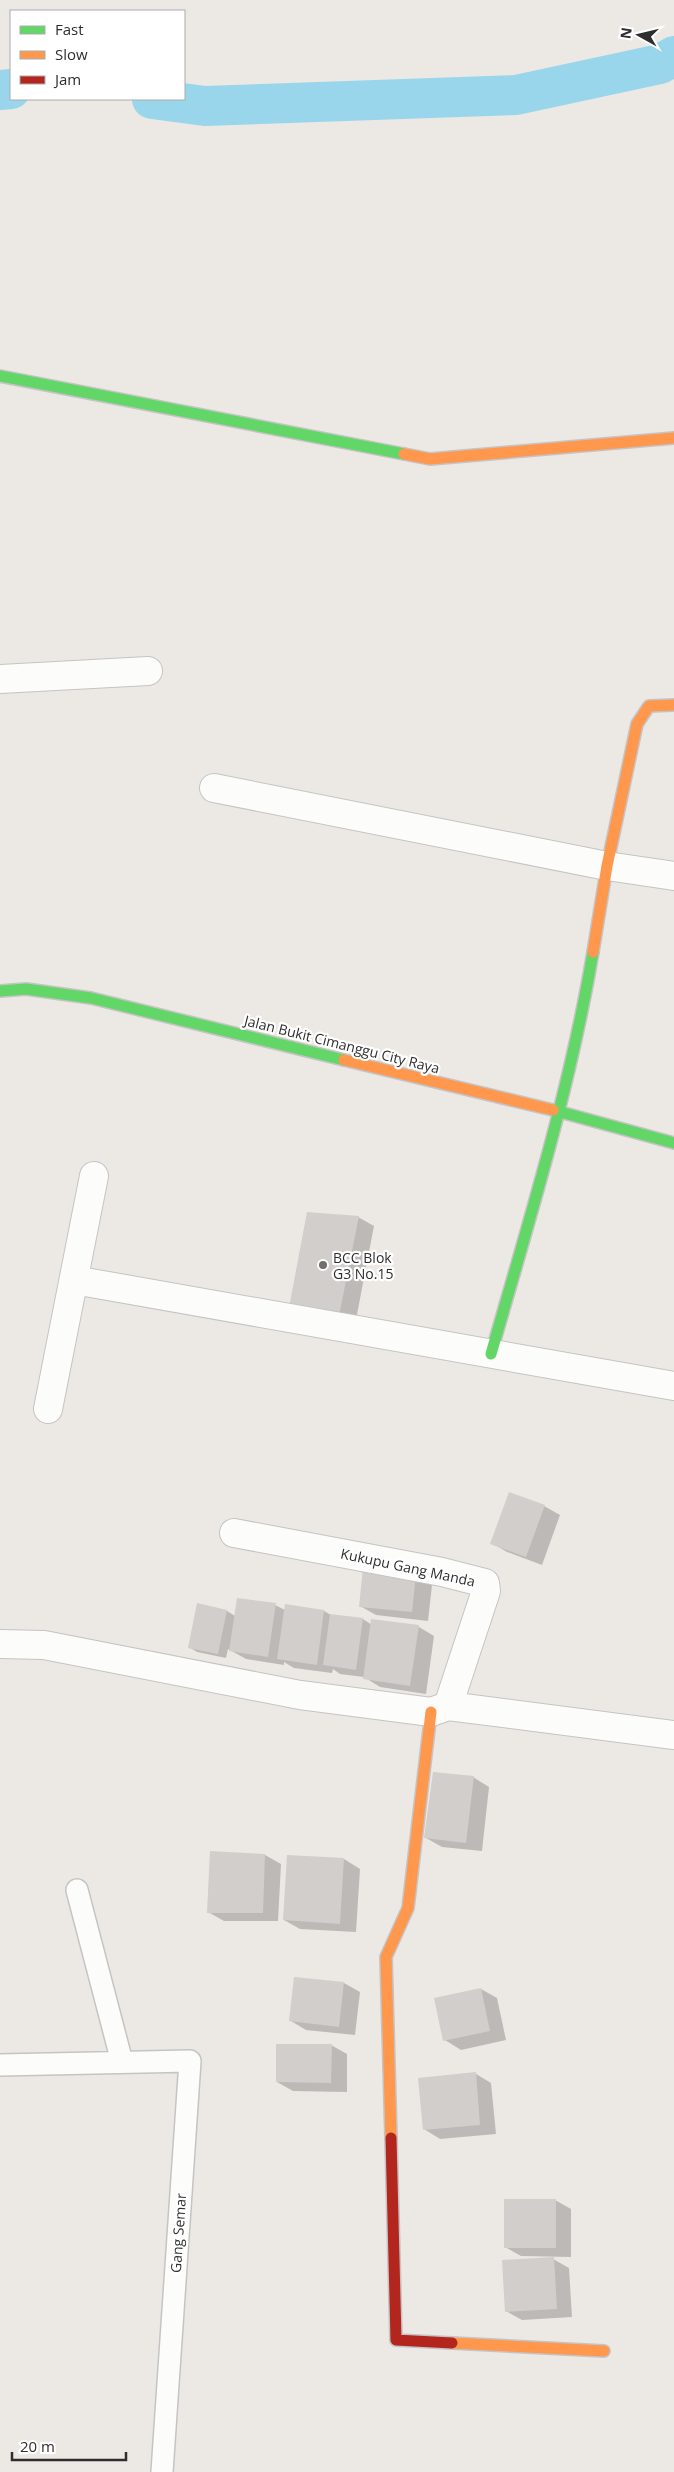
<svg xmlns="http://www.w3.org/2000/svg" width="674" height="2472" viewBox="0 0 674 2472" font-family="'Open Sans',sans-serif">
<rect width="100%" height="100%" fill="#ece8e4"/>
<!-- shadow -->
<path fill="#0003" d="M 358,1217 L 374,1226 L 354,1330 L 305,1322 Z
M 544,1506 L 560,1515 L 542,1565 L 507,1552 L 492,1543 Z
M 416,1576 L 432,1585 L 428,1621 L 376,1615 L 360,1606 Z
M 198,1605 L 227,1611 L 235,1616 L 275,1605 L 285,1610 L 324,1611 L 331,1615 L 363,1619 L 372,1625 L 419,1627 L 434,1636 L 426,1694 L 380,1687 L 364,1677 L 340,1674 L 333,1669 L 332,1673 L 294,1668 L 284,1662 L 284,1665 L 246,1659 L 228,1649 L 226,1658 L 197,1652 L 189,1647 Z
M 473,1777 L 489,1787 L 482,1851 L 442,1847 L 426,1838 Z
M 265,1855 L 281,1864 L 278,1921 L 224,1921 L 208,1912 Z
M 288,1856 L 344,1859 L 360,1869 L 356,1932 L 300,1929 L 284,1920 Z
M 344,1983 L 360,1992 L 355,2035 L 306,2030 L 291,2021 Z
M 481,1989 L 497,1998 L 506,2040 L 461,2050 L 445,2040 Z
M 331,2045 L 347,2054 L 347,2092 L 293,2091 L 277,2082 Z
M 476,2074 L 491,2083 L 496,2134 L 440,2139 L 424,2129 Z
M 555,2200 L 571,2209 L 571,2257 L 521,2256 L 505,2247 Z
M 553,2259 L 569,2268 L 572,2317 L 522,2320 L 506,2311 Z"/>
<g fill="none" stroke-linecap="round" stroke-linejoin="round">
<!-- canal -->
<path stroke="#99d6ec" stroke-width="40" d="M 0,90 L 11,89
M 152,99 L 205,106 L 516,95 L 660,64 L 674,56"/>
</g>
<!-- building -->
<path fill="#d1cecb" d="M 307,1212 L 359,1216 L 338,1321 L 288,1313 Z
M 509,1492 L 545,1505 L 526,1557 L 490,1544 Z
M 363,1568 L 416,1574 L 412,1612 L 359,1607 Z
M 237,1598 L 276,1603 L 268,1657 L 229,1651 Z
M 197,1603 L 227,1610 L 218,1654 L 188,1648 Z
M 285,1604 L 324,1610 L 317,1665 L 277,1659 Z
M 330,1614 L 363,1618 L 356,1670 L 323,1665 Z
M 371,1619 L 419,1625 L 410,1686 L 363,1679 Z
M 433,1772 L 474,1776 L 466,1843 L 424,1838 Z
M 210,1851 L 265,1854 L 263,1913 L 207,1913 Z
M 287,1855 L 344,1858 L 340,1924 L 283,1920 Z
M 294,1977 L 344,1982 L 339,2027 L 289,2021 Z
M 481,1988 L 490,2031 L 443,2041 L 434,1998 Z
M 276,2044 L 332,2044 L 331,2083 L 276,2082 Z
M 476,2072 L 480,2125 L 423,2130 L 418,2078 Z
M 504,2199 L 556,2199 L 556,2248 L 504,2248 Z
M 554,2257 L 557,2309 L 505,2312 L 502,2260 Z"/>
<g fill="none" stroke-linecap="round" stroke-linejoin="round">
<defs>
<path id="lane" d="M 77,1890 L 122,2062
M 0,2065 L 190,2061 L 162,2472"/>
<path id="street" d="M 0,679 L 148,671
M 214,788 L 607,866 L 674,876
M 74,1280 L 674,1386
M 48,1409 L 94,1176
M 234,1533 L 442,1572 L 485,1583 L 486,1591 L 448,1706
M 0,1644 L 44,1645 L 300,1695 L 431,1712 L 448,1706 L 674,1735"/>
<path id="fast" d="M 0,376 L 404,454
M 0,991 L 26,989 L 91,998 L 344,1060
M 553,1110 L 674,1143
M 491,1354 C 529,1221 570,1089 593,952"/>
<path id="slow" d="M 404,454 L 430,459 L 674,438
M 593,952 L 607,866 L 637,724 L 649,706 L 674,705
M 344,1060 L 553,1110
M 391,2138 L 386,1957 L 408,1908 L 431,1712
M 452,2343 L 604,2351"/>
<path id="jam" d="M 391,2138 L 396,2340 L 452,2343"/>
</defs>
<!-- lane casing -->
<use href="#lane" stroke="#c5c4c5" stroke-width="24"/>
<!-- street casing -->
<use href="#street" stroke="#c5c4c5" stroke-width="30"/>
<!-- fast casing -->
<use href="#fast" stroke="#c5c4c5" stroke-width="14"/>
<!-- slow casing -->
<use href="#slow" stroke="#c5c4c5" stroke-width="14"/>
<!-- jam casing -->
<use href="#jam" stroke="#c5c4c5" stroke-width="14"/>
<!-- lane -->
<use href="#lane" stroke="#fcfcfb" stroke-width="21"/>
<!-- street -->
<use href="#street" stroke="#fcfcfb" stroke-width="28"/>
<!-- fast -->
<use href="#fast" stroke="#63d668" stroke-width="11"/>
<!-- slow -->
<use href="#slow" stroke="#ff974d" stroke-width="11"/>
<!-- jam -->
<use href="#jam" stroke="#b3261e" stroke-width="11"/>
</g>
<!-- markers -->
<circle fill="#706f6e" stroke="#fff" stroke-width="2" cx="323" cy="1265" r="5"/>
<g text-anchor="middle" dominant-baseline="central" stroke-width="4.5" stroke-linejoin="round" paint-order="stroke">
<!-- street labels -->
<g font-size="14" fill="#2e2e2e" stroke="#fff">
<text transform="translate(342 1044) rotate(14)">Jalan Bukit Cimanggu City Raya</text>
<text transform="translate(408 1567) rotate(12)">Kukupu Gang Manda</text>
<text transform="translate(178 2233) rotate(-86)">Gang Semar</text>
</g>
<!-- poi labels -->
<g font-size="14" fill="#2e2e2e" stroke="#fff" text-anchor="start">
<text x="333" y="1257">BCC Blok<tspan x="333" dy="16">G3 No.15</tspan></text>
</g>
</g>
<!-- legend -->
<rect x="10" y="10" width="175" height="90" fill="#ffffff" stroke="#ababab"/>
<rect x="20" y="26" width="25" height="8" fill="#63d668" stroke="#ababab"/>
<text x="55" y="35" font-size="15" fill="#2e2e2e">Fast</text>
<rect x="20" y="51" width="25" height="8" fill="#ff974d" stroke="#ababab"/>
<text x="55" y="60" font-size="15" fill="#2e2e2e">Slow</text>
<rect x="20" y="76" width="25" height="8" fill="#b3261e" stroke="#ababab"/>
<text x="55" y="85" font-size="15" fill="#2e2e2e">Jam</text>
<!-- north arrow -->
<g transform="translate(639 35) rotate(278)" stroke="#ffffff" stroke-width="4" paint-order="stroke">
<path d="M0-4L9 19L0 12L-9 19Z" fill="#2e2e2e"/>
<text y="-8" font-size="14" font-weight="bold" text-anchor="middle" fill="#2e2e2e">N</text>
</g>
<!-- scale -->
<path d="M12 2452v8h114v-8" fill="none" stroke="#2e2e2e" stroke-width="2.5"/>
<text x="20" y="2452" font-size="15" fill="#2e2e2e" stroke="#ffffff" stroke-width="4" paint-order="stroke">20 m</text>
</svg>
